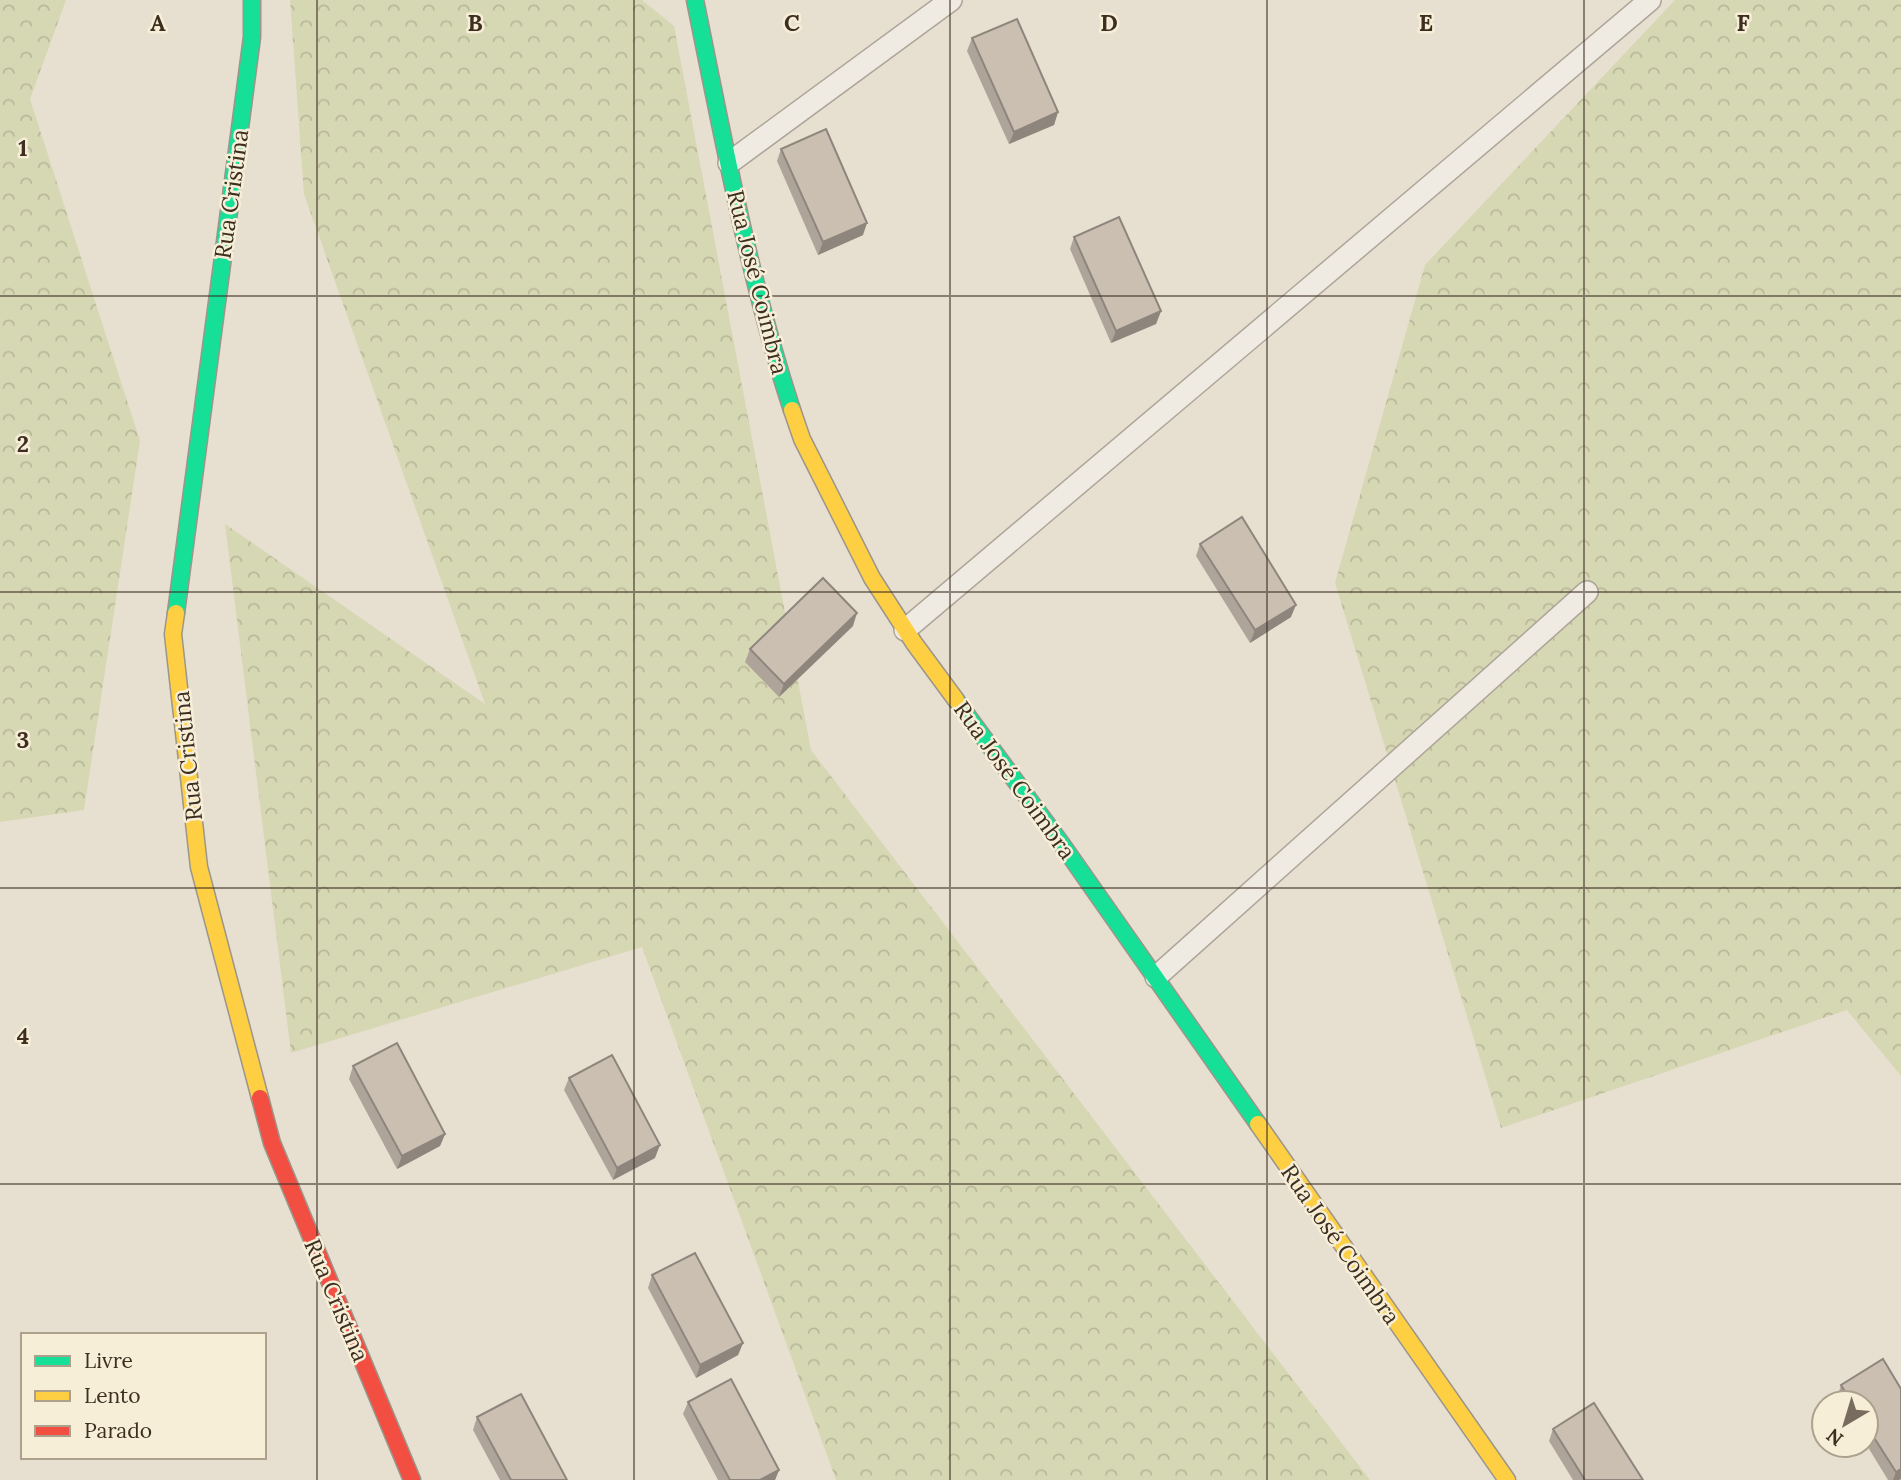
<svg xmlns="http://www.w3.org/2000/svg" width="1901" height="1480" viewBox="0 0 1901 1480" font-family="Lora,serif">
<defs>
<pattern id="forest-crowns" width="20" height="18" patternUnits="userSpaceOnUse" patternTransform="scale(1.75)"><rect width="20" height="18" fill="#d6d7b3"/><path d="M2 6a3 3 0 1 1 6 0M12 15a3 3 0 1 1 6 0" fill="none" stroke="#b9b99a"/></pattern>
</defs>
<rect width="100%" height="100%" fill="#e7e0d1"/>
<!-- forest -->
<path fill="url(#forest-crowns)" d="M 0,0 L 66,0 L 30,99 L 140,441 L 84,810 L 0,822 Z
M 290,0 L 642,0 L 674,26 L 811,750 L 1370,1480 L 836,1480 L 642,947 L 291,1053 L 225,524 L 485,704 L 304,194 Z
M 1675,0 L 1901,0 L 1901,1076 L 1847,1010 L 1501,1128 L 1335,583 L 1425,265 Z"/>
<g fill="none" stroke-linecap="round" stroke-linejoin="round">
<defs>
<path id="lane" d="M 729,163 L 951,0
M 905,630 L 1650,0
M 1156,977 L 1587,592"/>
<path id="fast" d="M 695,0 C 723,137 748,276 792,410
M 176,613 L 252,37 L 252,0
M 956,700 L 1061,843 L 1258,1124"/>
<path id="slow" d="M 792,410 L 802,439 L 872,578 L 914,643 L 956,700
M 176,613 L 173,634 L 199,867 L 260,1098
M 1258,1124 L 1507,1480"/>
<path id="jam" d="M 260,1098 L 272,1143 L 412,1480"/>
</defs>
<!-- lane casing -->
<use href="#lane" stroke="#ada599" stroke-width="24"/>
<!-- fast casing -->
<use href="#fast" stroke="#9c958a" stroke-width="19"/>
<!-- slow casing -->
<use href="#slow" stroke="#9c958a" stroke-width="19"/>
<!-- jam casing -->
<use href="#jam" stroke="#9c958a" stroke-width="19"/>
<!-- lane -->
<use href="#lane" stroke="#efebe3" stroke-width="21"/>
<!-- fast -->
<use href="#fast" stroke="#16e098" stroke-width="16"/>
<!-- slow -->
<use href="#slow" stroke="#ffcf43" stroke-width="16"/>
<!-- jam -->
<use href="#jam" stroke="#f24e42" stroke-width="16"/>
</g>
<!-- wall -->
<path fill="#afa499" d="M 972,38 L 1058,112 L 1054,125 L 1009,144 L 967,51 Z
M 781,149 L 863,235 L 818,255 L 777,161 Z
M 1074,237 L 1161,311 L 1156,324 L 1111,343 L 1070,249 Z
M 1200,544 L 1291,617 L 1250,643 L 1196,556 Z
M 853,626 L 779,697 L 745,662 L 750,649 Z
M 353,1066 L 445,1134 L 440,1146 L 397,1169 L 349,1079 Z
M 569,1078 L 655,1158 L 613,1180 L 564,1090 Z
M 652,1275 L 743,1343 L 738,1355 L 696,1378 L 648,1288 Z
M 1841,1385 L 1901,1389 L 1901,1479 L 1899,1480 L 1888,1480 L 1866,1444 L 1866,1403 L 1840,1403 L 1837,1398 Z
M 688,1402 L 779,1470 L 775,1480 L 718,1480 L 683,1414 Z
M 477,1417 L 567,1480 L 500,1480 L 473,1430 Z
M 1553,1429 L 1643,1480 L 1573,1480 L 1549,1441 Z"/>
<!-- shaded-wall -->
<path fill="#8e867d" d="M 1058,112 L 1054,125 L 1009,144 L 1014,132 Z
M 867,223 L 863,235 L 818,255 L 823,242 Z
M 1161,311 L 1156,324 L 1111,343 L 1116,331 Z
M 1296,605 L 1291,617 L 1250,643 L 1255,630 Z
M 857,613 L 853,626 L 779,697 L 784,684 Z
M 445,1134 L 440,1146 L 397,1169 L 402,1156 Z
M 660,1145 L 655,1158 L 613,1180 L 617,1168 Z
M 743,1343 L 738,1355 L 696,1378 L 700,1365 Z
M 1901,1469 L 1901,1479 L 1899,1480 L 1893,1480 L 1896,1472 Z
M 779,1470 L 775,1480 L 760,1480 Z"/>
<!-- building -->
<path fill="#cbbfb2" stroke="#8e867d" stroke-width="2" d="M 1017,19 L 1058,112 L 1014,132 L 972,38 Z
M 826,129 L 867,223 L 823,242 L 781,149 Z
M 1119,217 L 1161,311 L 1116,331 L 1074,237 Z
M 1242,517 L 1296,605 L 1255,630 L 1200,544 Z
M 823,578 L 857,613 L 784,684 L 750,649 Z
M 397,1043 L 445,1134 L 402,1156 L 353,1066 Z
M 612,1055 L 660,1145 L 617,1168 L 569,1078 Z
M 695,1253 L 743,1343 L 700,1365 L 652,1275 Z
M 1883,1359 L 1901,1389 L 1901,1469 L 1896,1472 L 1866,1425 L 1866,1403 L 1852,1403 L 1841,1385 Z
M 731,1379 L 779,1470 L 760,1480 L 730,1480 L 688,1402 Z
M 521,1394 L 567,1480 L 511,1480 L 477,1417 Z
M 1594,1403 L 1643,1480 L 1585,1480 L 1553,1429 Z"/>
<!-- grid -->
<path fill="none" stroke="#3d2e20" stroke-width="2" stroke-opacity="0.55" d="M 317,0 L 317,1480M 634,0 L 634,1480M 950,0 L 950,1480M 1267,0 L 1267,1480M 1584,0 L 1584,1480M 0,296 L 1901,296M 0,592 L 1901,592M 0,888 L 1901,888M 0,1184 L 1901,1184"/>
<g text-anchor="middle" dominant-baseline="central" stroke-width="5" stroke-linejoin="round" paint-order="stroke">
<!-- street labels -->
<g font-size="23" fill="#3d2e20" stroke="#f7eed8">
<text transform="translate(231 194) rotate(-82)">Rua Cristina</text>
<text transform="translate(758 282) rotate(76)">Rua José Coimbra</text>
<text transform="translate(187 756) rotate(-96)">Rua Cristina</text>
<text transform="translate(1015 780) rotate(54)">Rua José Coimbra</text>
<text transform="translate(1341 1244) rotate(55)">Rua José Coimbra</text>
<text transform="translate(337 1300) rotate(67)">Rua Cristina</text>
</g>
</g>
<g font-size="23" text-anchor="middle" font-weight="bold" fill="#3d2e20" stroke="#f7eed8" stroke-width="5" stroke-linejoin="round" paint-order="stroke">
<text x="158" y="31">A</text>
<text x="475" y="31">B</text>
<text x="792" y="31">C</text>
<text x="1109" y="31">D</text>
<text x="1426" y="31">E</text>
<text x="1743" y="31">F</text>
<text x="23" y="156">1</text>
<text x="23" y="452">2</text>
<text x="23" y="748">3</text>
<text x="23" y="1044">4</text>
</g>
<!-- legend -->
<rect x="21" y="1333" width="245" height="126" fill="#f7eed8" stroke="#ada18e" stroke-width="2"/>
<rect x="35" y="1356" width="35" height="10" fill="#16e098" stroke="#ada18e" stroke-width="2"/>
<text x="84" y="1368" font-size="21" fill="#3d2e20">Livre</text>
<rect x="35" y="1391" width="35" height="10" fill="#ffcf43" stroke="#ada18e" stroke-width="2"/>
<text x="84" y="1403" font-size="21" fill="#3d2e20">Lento</text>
<rect x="35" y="1426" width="35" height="10" fill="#f24e42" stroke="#ada18e" stroke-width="2"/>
<text x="84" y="1438" font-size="21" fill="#3d2e20">Parado</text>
<!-- north arrow -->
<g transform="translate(1845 1424) rotate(218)"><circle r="33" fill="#f7eed8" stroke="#ada18e" stroke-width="2"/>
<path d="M0-5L12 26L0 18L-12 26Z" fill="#786c5e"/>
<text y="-10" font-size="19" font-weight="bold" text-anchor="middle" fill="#3d2e20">N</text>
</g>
</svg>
